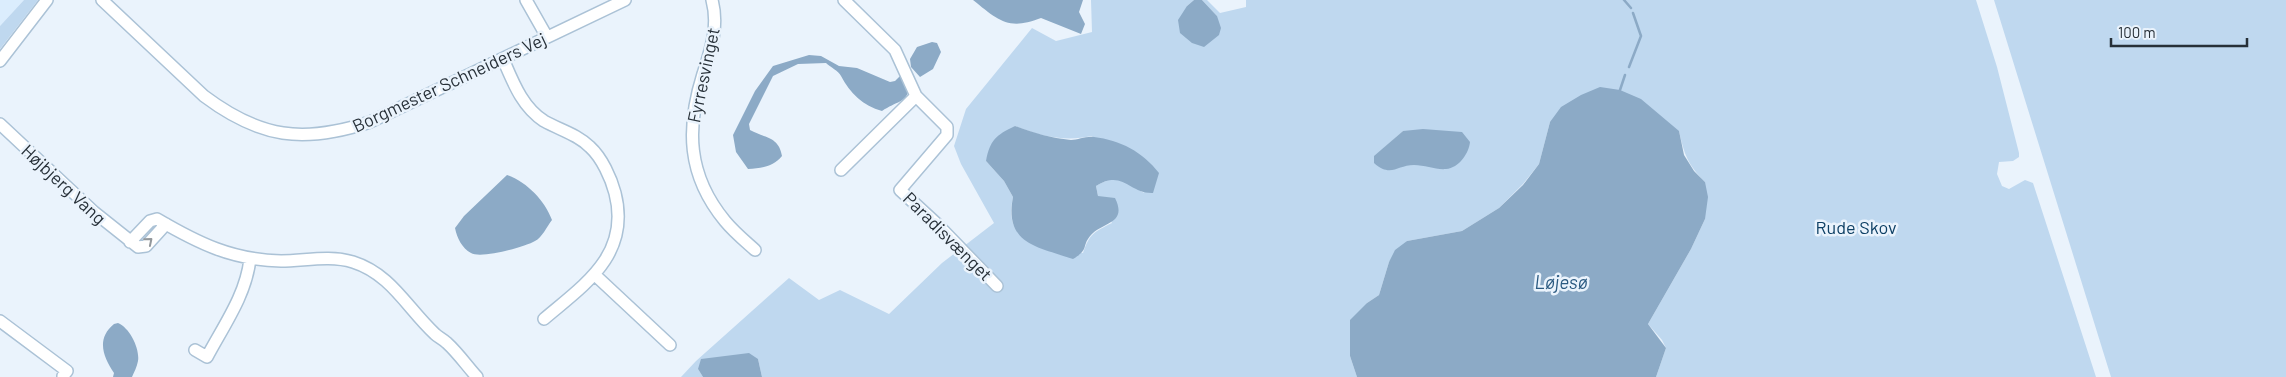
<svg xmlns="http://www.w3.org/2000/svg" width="2286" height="377" viewBox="0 0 2286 377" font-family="Barlow,sans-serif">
<rect width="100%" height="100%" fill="#eaf3fc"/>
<!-- built -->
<path fill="#dbedfd" d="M 0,0 L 24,0 L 0,26 Z"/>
<!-- green -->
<path fill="#bfd8ef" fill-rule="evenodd" d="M 24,0 L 38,0 L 0,49 L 0,26 Z
M 1091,0 L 1194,0 L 1187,6 L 1217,16 L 1202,0 L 1207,0 L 1220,13 L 1246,7 L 1246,0 L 1976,0 L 1997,67 L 2019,153 L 2019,157 L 2013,161 L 1999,162 L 1997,174 L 2002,186 L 2009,189 L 2025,180 L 2033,183 L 2096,377 L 1656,377 L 1666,348 L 1662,340 L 1648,324 L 1691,249 L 1705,219 L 1705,182 C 1688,165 1684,154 1679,131 L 1550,122 L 1539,164 L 1523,184 L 1499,208 L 1462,231 L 1407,241 L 1389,262 L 1379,295 L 1367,303 L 1350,356 L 1357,377 L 762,377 L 758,359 L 698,369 L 703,377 L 681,377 L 696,361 L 789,278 L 819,300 L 840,290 L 889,314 L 942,263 L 994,223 L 961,164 L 954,146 L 966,109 L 1032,28 L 1056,41 L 1092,32 ZM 1015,126 C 1041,136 1064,142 1092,136 L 1144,193 C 1126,182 1117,173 1096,186 L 1098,196 L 1112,223 C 1094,232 1090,233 1083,253 C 1046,244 1002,248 1013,197 L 1004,181 L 986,161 ZM 1403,131 L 1446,169 L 1374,157 Z
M 1994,0 L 2286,0 L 2286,377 L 2111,377 Z"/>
<!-- water -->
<path fill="#8caac6" d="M 973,0 L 1083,0 L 1079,12 L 1085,24 L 1081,34 L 1041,18 C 1008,31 998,20 973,0 Z
M 1194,0 L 1202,0 L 1217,16 L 1221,28 L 1219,35 L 1204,47 L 1192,43 L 1180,33 L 1178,20 L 1187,6 Z
M 932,42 L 937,43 L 941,52 L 933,69 L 920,77 L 911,67 L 910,59 L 917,47 Z
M 809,55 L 821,56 L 839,66 L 857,68 L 890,82 L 895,81 L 902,74 C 916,103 901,98 882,111 C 863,106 850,93 841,76 C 839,71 830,67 826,63 L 798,64 L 773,76 L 749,124 L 750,130 C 764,138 779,136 782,156 C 773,167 762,168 748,169 L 736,152 L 733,135 L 755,91 L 773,66 Z
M 1600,87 L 1620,90 L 1641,99 L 1679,131 L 1684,155 L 1694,171 L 1705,182 L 1708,197 L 1705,219 L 1691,249 L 1648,324 L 1666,348 L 1656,377 L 1357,377 L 1350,356 L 1350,320 L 1367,303 L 1379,295 L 1389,262 L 1395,250 L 1407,241 L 1462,231 L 1499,208 L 1523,185 L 1539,164 L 1550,122 L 1561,107 L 1581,95 Z
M 1015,126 C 1034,133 1050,138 1071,140 C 1078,140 1086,136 1094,137 C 1120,140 1143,152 1159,173 L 1153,193 C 1129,194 1123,169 1096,186 L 1098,196 L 1115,198 C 1128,224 1102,222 1091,235 C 1081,246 1090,249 1073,259 C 1037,247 1004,244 1013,197 L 1004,181 L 986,161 C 990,140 996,135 1015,126 Z
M 1423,129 L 1462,132 L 1470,142 C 1469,153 1459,168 1446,169 C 1436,170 1425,165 1414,165 C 1397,165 1391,178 1374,163 L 1374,156 L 1403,131 Z
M 507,175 C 527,182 545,201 552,220 C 547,226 542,238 535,241 C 525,247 481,259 471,253 C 462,248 457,238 455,228 L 464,216 Z
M 118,323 C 130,328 140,349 138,361 C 137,367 134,372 132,377 L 113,377 L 114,373 C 103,356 96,339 114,324 Z
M 749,353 L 758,359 L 762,377 L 703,377 L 698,369 L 701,359 Z"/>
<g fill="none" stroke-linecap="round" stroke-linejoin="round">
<!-- stream -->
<path stroke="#8caac6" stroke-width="2.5" d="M 1624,0 L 1631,8
M 1629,67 L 1641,36 L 1633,13
M 1620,90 L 1625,75"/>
<defs>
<path id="street" d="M 102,0 L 204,96 C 260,138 303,144 370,122 L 625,0
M 526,0 L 547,37
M 712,0 C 719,26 711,49 703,74 C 686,128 687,175 725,221 C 734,232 745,241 755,250
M 844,0 L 895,50 L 916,96 L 947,127 L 947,135 L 900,190 L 937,224 L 997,286
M 503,59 C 513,82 522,107 544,121 C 560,130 577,134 590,147 C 602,158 611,178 615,193 C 631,255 584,285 544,319
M 0,61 L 47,0
M 0,124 L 94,212 L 138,247 L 146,246 L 166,224
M 841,170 L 916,96
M 130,242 L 150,221 L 157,219 C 198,243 232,260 281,261 C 305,261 329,255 353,262 C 391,274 407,308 435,334 C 438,337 443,339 447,343 C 458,353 467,366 477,377
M 595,275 L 670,345
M 0,321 L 67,371 L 63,376
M 195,350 L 207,357 C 224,325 246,295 250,259"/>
</defs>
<!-- street casing -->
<use href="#street" stroke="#abc2d6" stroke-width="14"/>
<!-- street -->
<use href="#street" stroke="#fff" stroke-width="11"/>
</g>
<!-- one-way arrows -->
<defs><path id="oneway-chevron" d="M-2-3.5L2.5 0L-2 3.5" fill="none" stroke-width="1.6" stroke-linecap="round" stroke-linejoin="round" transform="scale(1.25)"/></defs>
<use stroke="#93989c" href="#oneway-chevron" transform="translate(149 241) rotate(-40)"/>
<g text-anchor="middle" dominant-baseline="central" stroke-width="5" stroke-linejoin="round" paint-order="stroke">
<!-- street labels -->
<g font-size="18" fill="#273038" stroke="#eaf3fc">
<text transform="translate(703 75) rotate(-78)">Fyrresvinget</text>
<text transform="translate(449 82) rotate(-25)">Borgmester Schneiders Vej</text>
<text transform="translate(64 184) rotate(43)">Højbjerg Vang</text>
<text transform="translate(948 236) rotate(45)">Paradisvænget</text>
</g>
<!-- park labels -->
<g font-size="18" fill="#0d3f64" stroke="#eaf3fc">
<text x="1856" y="227">Rude Skov</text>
</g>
<!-- water labels -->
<g font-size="19" font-style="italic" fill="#2b5a81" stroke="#eaf3fc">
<text x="1561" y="281">Løjesø</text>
</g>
</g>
<!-- scale -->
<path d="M2111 38v8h136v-8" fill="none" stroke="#273038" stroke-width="2.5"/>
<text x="2118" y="38" font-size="15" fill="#273038" stroke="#eaf3fc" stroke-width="4" paint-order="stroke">100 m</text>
</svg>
